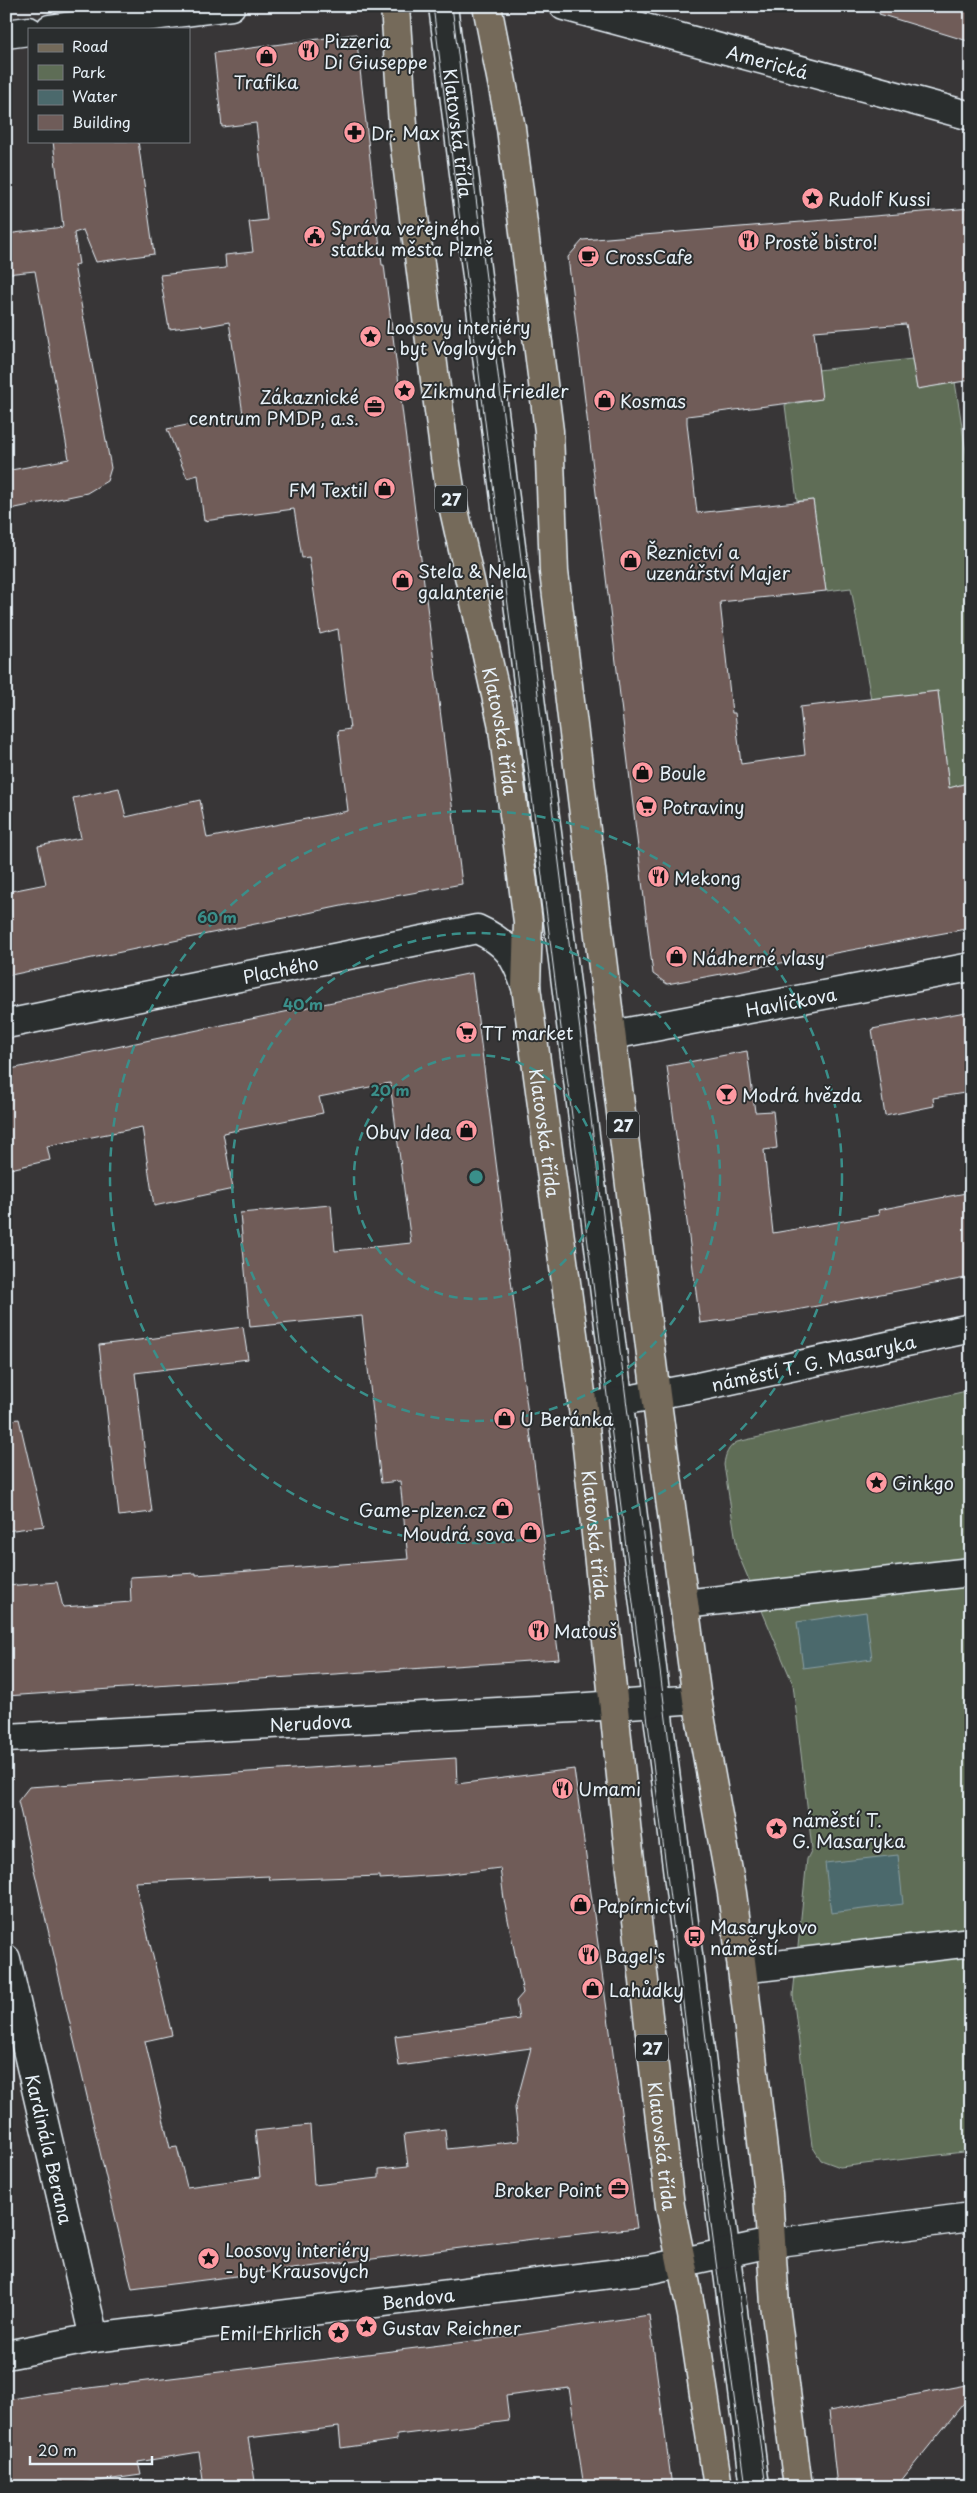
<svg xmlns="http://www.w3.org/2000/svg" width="977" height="2493" viewBox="0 0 977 2493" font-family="'Playpen Sans',sans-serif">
<rect width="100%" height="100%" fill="#383637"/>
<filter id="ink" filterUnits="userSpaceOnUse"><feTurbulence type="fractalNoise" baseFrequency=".02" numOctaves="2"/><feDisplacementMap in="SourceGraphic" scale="10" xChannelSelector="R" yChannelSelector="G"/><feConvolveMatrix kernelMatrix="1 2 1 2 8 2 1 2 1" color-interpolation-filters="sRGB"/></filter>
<g filter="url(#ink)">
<!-- green -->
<path fill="#5e6d56" stroke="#a3afa7" d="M 912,359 L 917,389 L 955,382 L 971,483 L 971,782 L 949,788 L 938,691 L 871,699 L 851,588 L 826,591 L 813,500 L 797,501 L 785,405 L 821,399 L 818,370 Z
M 971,1390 L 971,2151 L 840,2167 L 821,2160 L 812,2146 L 793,1995 L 807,1859 L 812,1849 L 793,1684 L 738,1554 L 724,1465 C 725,1455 728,1447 737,1442 Z"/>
<!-- water -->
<path fill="#4b696c" stroke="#8a9fa4" d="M 866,1612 L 872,1659 L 803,1668 L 797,1622 Z
M 898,1855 L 903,1904 L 831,1913 L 825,1863 Z"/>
<!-- building -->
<path fill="#6f5c59" stroke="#e8f1f8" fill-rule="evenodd" d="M 881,6 L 971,6 L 971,42 L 879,14 Z
M 356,34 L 382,265 L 384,265 L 462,884 L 351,904 L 6,976 L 6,892 L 46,884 L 38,846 L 81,838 L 73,798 L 119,788 L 126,817 L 200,800 L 207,838 L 348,811 L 338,731 L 350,729 L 338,629 L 320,634 L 309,557 L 302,558 L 294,509 L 204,521 L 198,475 L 187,478 L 167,429 L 243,414 L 229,322 L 202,327 L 202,325 L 169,329 L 160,275 L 226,268 L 225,255 L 253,252 L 249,222 L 267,220 L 256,123 L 222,127 L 214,53 Z
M 53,141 L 138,141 L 154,254 L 96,262 L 83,230 L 74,233 L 79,264 L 74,265 L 111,468 L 107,481 L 87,493 L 6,510 L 6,471 L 69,459 L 35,271 L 6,274 L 6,234 L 63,227 Z
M 971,208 L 971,380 L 917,389 L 906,324 L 814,331 L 822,399 L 687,416 L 687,423 L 697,513 L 813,500 L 826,591 L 720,602 L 732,713 L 735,713 L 741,764 L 805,755 L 800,707 L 938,691 L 949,788 L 971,782 L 971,928 L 667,984 L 653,974 L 568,257 L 583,240 Z
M 472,973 L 559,1659 L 6,1696 L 6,1586 L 57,1582 L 63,1607 L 131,1602 L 130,1577 L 196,1573 L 196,1575 L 408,1559 L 400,1481 L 381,1483 L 362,1316 L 250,1327 L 240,1213 L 331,1205 L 335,1251 L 411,1243 L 390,1083 L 319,1097 L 323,1113 L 223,1133 L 233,1189 L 154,1206 L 142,1127 L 47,1146 L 50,1160 L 6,1170 L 6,1070 Z
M 971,1011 L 971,1092 L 933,1098 L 934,1106 L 885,1116 L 872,1029 Z
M 747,1051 L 755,1112 L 773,1111 L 777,1148 L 764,1150 L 773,1233 L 879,1215 L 878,1210 L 971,1192 L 971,1277 L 780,1313 L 700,1323 L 667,1066 Z
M 243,1327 L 248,1359 L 135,1373 L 152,1512 L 119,1516 L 99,1345 Z
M 19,1419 L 44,1526 L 6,1531 L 6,1421 Z
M 456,1758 L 457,1784 L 574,1769 L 637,2228 L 533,2239 L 132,2289 L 18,1801 L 29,1787 ZM 500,1868 L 504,1900 L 523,1993 L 516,2001 L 519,2019 L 395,2036 L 399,2066 L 531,2048 L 515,2108 L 519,2141 L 447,2149 L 445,2129 L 404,2134 L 408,2166 L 379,2169 L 379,2178 L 314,2185 L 310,2125 L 255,2131 L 260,2177 L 187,2187 L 177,2147 L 170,2148 L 145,2041 L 172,2035 L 135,1882 L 269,1876 L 270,1880 L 380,1876 L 380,1879 L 442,1875 Z
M 649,2315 L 672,2487 L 584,2487 L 569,2388 L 506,2396 L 509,2421 L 397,2435 L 397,2440 L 341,2448 L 339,2427 L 248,2438 L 256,2487 L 204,2487 L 199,2452 L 138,2462 L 141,2475 L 63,2486 L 62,2481 L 30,2487 L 6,2487 L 6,2400 L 48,2393 L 498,2338 Z
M 971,2384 L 971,2394 L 896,2487 L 837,2487 L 829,2411 Z"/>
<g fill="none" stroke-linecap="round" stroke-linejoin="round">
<defs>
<g id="minor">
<path id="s1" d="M 443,6 L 755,2487"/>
<path id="s2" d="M 564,6 L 971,116"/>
<path d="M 50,29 L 231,6"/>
<path d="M 6,34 L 29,31"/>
<path id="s3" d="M 6,1024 L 477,929 C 508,943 515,956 526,987"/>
<path id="s4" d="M 612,1035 L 971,967"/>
<path id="s5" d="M 583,1408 L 698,1387 L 971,1328"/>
<path d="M 684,1604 L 971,1572"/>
<path id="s6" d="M 6,1738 L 574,1708 L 697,1699"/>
<path id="s7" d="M 6,1959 L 94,2338"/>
<path d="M 742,1969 L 971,1942"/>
<path id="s8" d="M 6,2355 L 94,2338 L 651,2269 L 771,2243 L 971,2217"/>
</g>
<g id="major">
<path id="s9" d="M 395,6 L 404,140 L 445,457 L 452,501 L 502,722 L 528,922 L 526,987 L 583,1408 L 627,1834 L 670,2206 L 692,2315 L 718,2487"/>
<path d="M 487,6 L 511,128 L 549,431 L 554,572 L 656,1395 L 697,1699 L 732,1893 L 742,1969 L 768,2193 L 775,2305 L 798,2487"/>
</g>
</defs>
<!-- minor casing -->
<use href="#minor" stroke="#e8f1f8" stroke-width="31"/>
<!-- major casing -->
<use href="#major" stroke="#e8f1f8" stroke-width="31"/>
<!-- minor -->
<use href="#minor" stroke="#2a2d2e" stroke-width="28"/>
<!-- major -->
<use href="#major" stroke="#746a5a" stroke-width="28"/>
<!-- tram -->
<path stroke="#e8f1f8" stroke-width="1" d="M 433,6 L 708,2202 L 746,2487
M 452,6 L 726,2199 L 766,2487"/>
</g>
</g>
<!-- distance rings -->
<g fill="none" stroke="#3a8f8a" stroke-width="2.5" stroke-dasharray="9 6">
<circle cx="476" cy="1177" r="122"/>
<circle cx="476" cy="1177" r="244"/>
<circle cx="476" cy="1177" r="366"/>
</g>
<!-- icons -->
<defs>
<symbol id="restaurant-disc" viewBox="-11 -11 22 22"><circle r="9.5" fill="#ff9aa2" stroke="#2a2d2e"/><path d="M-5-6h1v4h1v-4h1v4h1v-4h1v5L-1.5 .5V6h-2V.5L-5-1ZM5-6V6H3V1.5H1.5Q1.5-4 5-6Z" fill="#111"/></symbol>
<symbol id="shop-disc" viewBox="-11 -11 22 22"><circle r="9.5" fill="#ff9aa2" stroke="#2a2d2e"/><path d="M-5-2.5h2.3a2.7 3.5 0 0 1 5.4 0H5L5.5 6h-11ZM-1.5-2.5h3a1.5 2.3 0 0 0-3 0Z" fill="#111"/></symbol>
<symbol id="pharmacy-disc" viewBox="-11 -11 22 22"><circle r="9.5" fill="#ff9aa2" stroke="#2a2d2e"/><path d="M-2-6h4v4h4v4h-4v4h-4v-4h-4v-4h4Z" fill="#111"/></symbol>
<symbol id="sight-disc" viewBox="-11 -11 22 22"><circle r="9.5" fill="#ff9aa2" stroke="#2a2d2e"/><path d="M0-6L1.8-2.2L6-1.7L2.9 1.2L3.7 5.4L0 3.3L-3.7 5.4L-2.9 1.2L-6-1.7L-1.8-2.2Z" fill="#111"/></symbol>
<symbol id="civic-disc" viewBox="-11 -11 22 22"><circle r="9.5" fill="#ff9aa2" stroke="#2a2d2e"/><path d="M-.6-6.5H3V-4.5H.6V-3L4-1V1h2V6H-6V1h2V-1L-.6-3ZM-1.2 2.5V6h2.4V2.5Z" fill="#111"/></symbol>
<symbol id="cafe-disc" viewBox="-11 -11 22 22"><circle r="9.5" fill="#ff9aa2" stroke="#2a2d2e"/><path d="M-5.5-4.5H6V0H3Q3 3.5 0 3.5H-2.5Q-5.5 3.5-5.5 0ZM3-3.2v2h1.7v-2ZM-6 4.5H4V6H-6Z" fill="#111"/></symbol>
<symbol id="office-disc" viewBox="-11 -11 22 22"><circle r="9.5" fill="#ff9aa2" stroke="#2a2d2e"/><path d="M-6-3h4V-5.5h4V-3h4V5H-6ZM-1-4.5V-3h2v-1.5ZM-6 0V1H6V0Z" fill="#111"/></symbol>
<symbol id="supermarket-disc" viewBox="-11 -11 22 22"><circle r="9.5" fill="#ff9aa2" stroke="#2a2d2e"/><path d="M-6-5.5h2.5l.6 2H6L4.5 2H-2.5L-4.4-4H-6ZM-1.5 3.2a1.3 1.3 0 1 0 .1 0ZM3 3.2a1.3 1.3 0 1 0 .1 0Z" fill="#111"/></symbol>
<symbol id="bar-disc" viewBox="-11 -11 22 22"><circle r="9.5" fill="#ff9aa2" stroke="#2a2d2e"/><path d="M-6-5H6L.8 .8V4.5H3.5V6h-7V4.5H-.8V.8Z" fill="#111"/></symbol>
<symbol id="bus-disc" viewBox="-11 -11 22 22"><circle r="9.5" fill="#ff9aa2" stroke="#2a2d2e"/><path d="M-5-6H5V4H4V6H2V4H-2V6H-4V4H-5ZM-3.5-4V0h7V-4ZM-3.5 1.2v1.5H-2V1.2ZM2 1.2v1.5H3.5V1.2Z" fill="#111"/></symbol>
</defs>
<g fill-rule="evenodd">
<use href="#restaurant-disc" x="296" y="38" width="25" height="25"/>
<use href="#shop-disc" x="254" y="44" width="25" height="25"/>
<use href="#pharmacy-disc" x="342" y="120" width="25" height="25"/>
<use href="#sight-disc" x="800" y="186" width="25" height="25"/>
<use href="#civic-disc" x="302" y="224" width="25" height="25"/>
<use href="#restaurant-disc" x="736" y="228" width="25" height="25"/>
<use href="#cafe-disc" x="576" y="244" width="25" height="25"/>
<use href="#sight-disc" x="358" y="324" width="25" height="25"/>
<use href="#sight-disc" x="392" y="378" width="25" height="25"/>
<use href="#shop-disc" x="592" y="388" width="25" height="25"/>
<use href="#office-disc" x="362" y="394" width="25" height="25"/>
<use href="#shop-disc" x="372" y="476" width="25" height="25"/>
<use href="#shop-disc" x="618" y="548" width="25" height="25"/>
<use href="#shop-disc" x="390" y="568" width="25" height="25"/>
<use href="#shop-disc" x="630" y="760" width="25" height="25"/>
<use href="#supermarket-disc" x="634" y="794" width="25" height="25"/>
<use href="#restaurant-disc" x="646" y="864" width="25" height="25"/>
<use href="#shop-disc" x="664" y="944" width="25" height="25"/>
<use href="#supermarket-disc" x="454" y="1020" width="25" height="25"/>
<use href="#bar-disc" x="714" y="1082" width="25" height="25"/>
<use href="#shop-disc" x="454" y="1118" width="25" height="25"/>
<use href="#shop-disc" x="492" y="1406" width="25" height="25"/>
<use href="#sight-disc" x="864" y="1470" width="25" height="25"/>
<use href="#shop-disc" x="490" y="1496" width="25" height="25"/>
<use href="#shop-disc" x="518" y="1520" width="25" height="25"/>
<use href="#restaurant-disc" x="526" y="1618" width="25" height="25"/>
<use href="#restaurant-disc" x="550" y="1776" width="25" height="25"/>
<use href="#sight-disc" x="764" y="1816" width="25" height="25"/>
<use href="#shop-disc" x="568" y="1892" width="25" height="25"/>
<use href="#bus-disc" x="682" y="1924" width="25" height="25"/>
<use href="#restaurant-disc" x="576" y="1942" width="25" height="25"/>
<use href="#shop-disc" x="580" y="1976" width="25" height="25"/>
<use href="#office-disc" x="606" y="2176" width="25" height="25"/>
<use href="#sight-disc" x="196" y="2246" width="25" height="25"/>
<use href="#sight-disc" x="354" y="2314" width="25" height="25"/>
<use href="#sight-disc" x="326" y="2320" width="25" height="25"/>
</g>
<g text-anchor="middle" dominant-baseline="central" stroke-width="4" stroke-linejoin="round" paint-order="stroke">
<!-- shield labels -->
<g fill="#2a2d2e" stroke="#afb6bb" stroke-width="1">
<rect x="435" y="485.5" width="32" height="27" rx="4"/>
<rect x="607" y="1111.5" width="32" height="27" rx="4"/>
<rect x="636" y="2034.5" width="32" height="27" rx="4"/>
</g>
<g font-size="16" font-weight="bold" fill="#e8f1f8">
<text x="451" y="499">27</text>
<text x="623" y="1125">27</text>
<text x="652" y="2048">27</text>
</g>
<!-- poi labels -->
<g font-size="18" fill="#e8f1f8" stroke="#2a2d2e" text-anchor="start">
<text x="324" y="40">Pizzeria<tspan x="324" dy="21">Di Giuseppe</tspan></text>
<text x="266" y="81" text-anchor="middle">Trafika</text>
<text x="371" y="132">Dr. Max</text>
<text x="828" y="198">Rudolf Kussi</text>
<text x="331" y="227">Správa veřejného<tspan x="331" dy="21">statku města Plzně</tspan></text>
<text x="764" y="241">Prostě bistro!</text>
<text x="605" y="256">CrossCafe</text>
<text x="386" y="326">Loosovy interiéry<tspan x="386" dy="21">- byt Voglových</tspan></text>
<text x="421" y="390">Zikmund Friedler</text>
<text x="359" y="396" text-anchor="end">Zákaznické<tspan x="359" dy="21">centrum PMDP, a.s.</tspan></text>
<text x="620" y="400">Kosmas</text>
<text x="368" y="489" text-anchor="end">FM Textil</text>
<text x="646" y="551">Řeznictví a<tspan x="646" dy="21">uzenářství Majer</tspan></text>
<text x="418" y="570">Stela &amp; Nela<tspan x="418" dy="21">galanterie</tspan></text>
<text x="659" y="772">Boule</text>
<text x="662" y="806">Potraviny</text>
<text x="674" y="877">Mekong</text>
<text x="692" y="957">Nádherné vlasy</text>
<text x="482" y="1032">TT market</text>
<text x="742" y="1094">Modrá hvězda</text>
<text x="451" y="1131" text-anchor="end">Obuv Idea</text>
<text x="520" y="1418">U Beránka</text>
<text x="892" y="1482">Ginkgo</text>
<text x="486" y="1509" text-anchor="end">Game-plzen.cz</text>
<text x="514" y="1533" text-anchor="end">Moudrá sova</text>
<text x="554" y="1630">Matouš</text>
<text x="578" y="1788">Umami</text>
<text x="792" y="1819">náměstí T.<tspan x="792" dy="21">G. Masaryka</tspan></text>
<text x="597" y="1905">Papírnictví</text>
<text x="710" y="1926">Masarykovo<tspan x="710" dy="21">náměstí</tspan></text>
<text x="604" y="1955">Bagel's</text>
<text x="609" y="1989">Lahůdky</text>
<text x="602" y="2189" text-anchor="end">Broker Point</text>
<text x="225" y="2249">Loosovy interiéry<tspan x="225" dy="21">- byt Krausových</tspan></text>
<text x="382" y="2327">Gustav Reichner</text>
<text x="322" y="2332" text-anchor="end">Emil Ehrlich</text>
</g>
<!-- street labels -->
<g font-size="18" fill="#e8f1f8" stroke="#2a2d2e">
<text stroke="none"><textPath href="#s2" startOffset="211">Americká</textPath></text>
<text stroke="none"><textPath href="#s1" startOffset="128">Klatovská třída</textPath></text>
<text stroke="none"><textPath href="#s9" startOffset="734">Klatovská třída</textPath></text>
<text stroke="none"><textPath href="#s3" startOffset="280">Plachého</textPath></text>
<text stroke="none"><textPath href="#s4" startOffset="182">Havlíčkova</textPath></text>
<text stroke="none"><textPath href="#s9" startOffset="1139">Klatovská třída</textPath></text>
<text stroke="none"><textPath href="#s5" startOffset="235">náměstí T. G. Masaryka</textPath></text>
<text stroke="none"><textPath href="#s9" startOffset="1544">Klatovská třída</textPath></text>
<text stroke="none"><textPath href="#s6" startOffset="305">Nerudova</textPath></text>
<text stroke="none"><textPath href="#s9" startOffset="2159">Klatovská třída</textPath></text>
<text stroke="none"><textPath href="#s7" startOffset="195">Kardinála Berana</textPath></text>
<text stroke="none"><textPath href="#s8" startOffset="416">Bendova</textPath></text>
</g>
</g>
<circle cx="476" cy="1177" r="8" fill="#3a8f8a" stroke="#2a2d2e" stroke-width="2.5"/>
<g font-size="15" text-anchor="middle" font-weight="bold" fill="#3a8f8a" stroke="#2a2d2e" stroke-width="4" stroke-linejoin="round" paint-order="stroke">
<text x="217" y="923">60 m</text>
<text x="303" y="1010">40 m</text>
<text x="390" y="1096">20 m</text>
</g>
<!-- margin -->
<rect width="977" height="2493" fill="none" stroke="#2a2d2e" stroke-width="25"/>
<rect x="12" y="12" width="952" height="2468" fill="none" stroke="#e8f1f8" stroke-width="2" filter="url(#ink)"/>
<!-- legend -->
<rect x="28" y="28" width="162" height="115" fill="#2a2d2e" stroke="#767b7f"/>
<rect x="38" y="44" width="25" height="8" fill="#746a5a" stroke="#767b7f"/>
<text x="72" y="52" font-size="15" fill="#e8f1f8">Road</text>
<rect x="38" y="65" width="25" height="15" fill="#5e6d56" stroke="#767b7f"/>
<text x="72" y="78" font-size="15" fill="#e8f1f8">Park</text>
<rect x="38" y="90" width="25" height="15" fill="#4b696c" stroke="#767b7f"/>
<text x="72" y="102" font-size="15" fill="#e8f1f8">Water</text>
<rect x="38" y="115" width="25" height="15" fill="#6f5c59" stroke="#767b7f"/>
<text x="72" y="128" font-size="15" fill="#e8f1f8">Building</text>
<!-- scale -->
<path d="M30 2456v8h122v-8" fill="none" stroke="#e8f1f8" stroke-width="2.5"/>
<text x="38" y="2456" font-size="15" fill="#e8f1f8" stroke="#2a2d2e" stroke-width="4" paint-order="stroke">20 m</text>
</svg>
